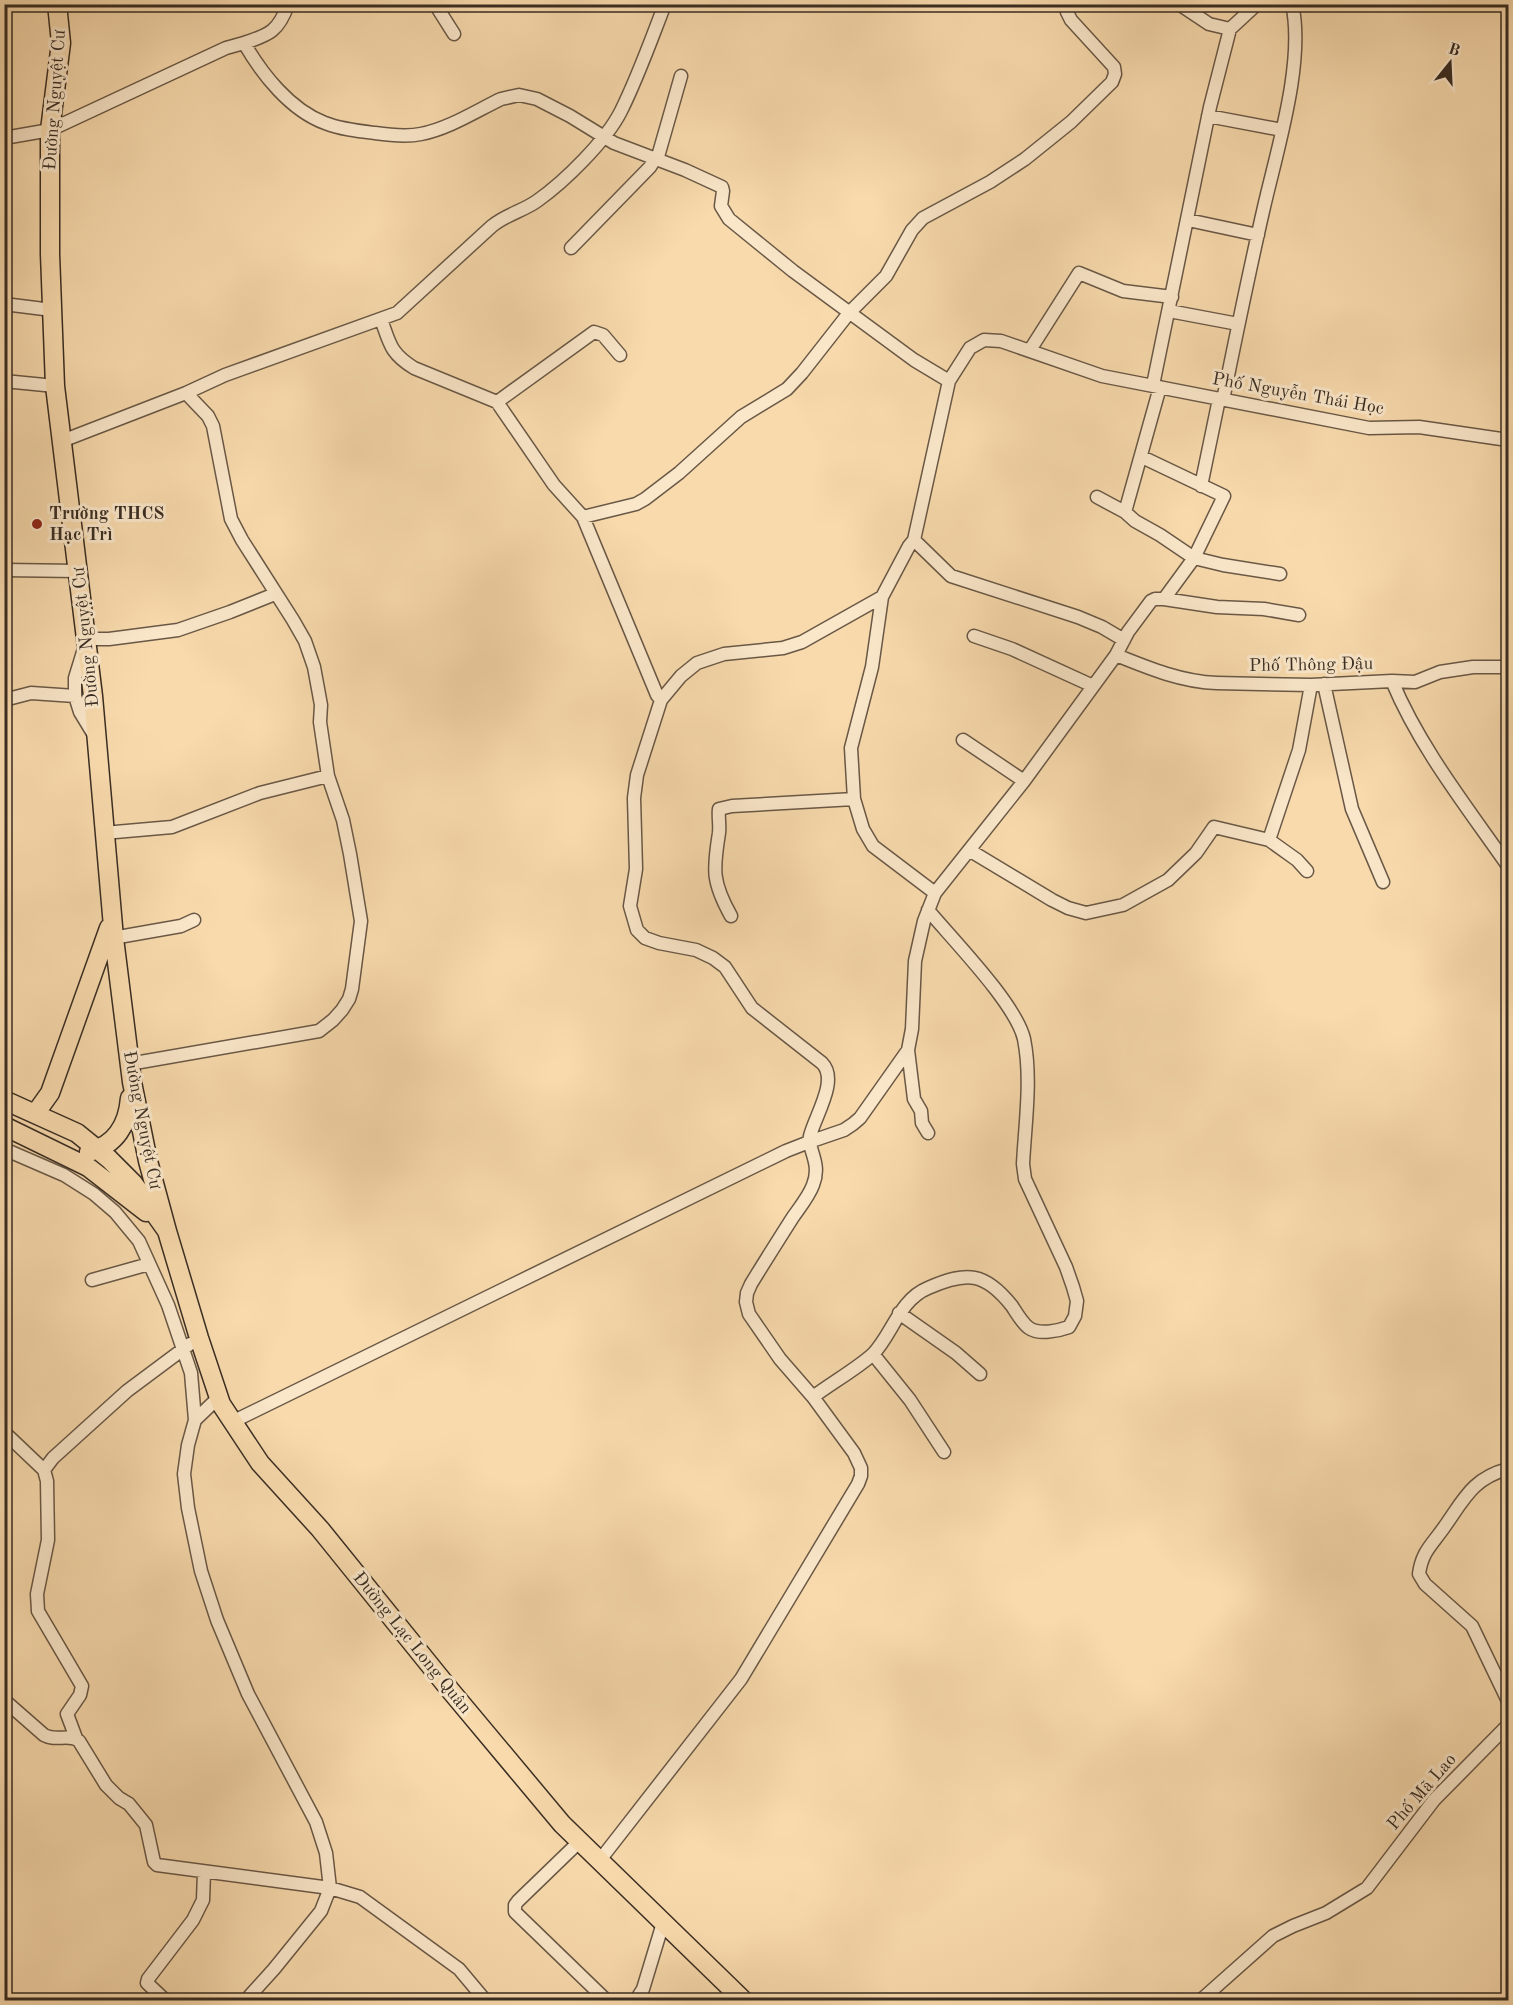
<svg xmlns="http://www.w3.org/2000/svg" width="1513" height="2005" viewBox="0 0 1513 2005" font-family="'Old Standard TT',serif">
<rect width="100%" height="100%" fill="#f8daad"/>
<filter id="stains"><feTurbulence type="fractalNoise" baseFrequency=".00333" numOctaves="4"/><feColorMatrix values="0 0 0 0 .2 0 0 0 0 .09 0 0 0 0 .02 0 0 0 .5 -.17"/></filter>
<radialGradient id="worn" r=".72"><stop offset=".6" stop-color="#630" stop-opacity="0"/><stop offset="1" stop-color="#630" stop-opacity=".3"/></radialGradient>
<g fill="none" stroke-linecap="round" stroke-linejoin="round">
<defs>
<path id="minor" d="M 435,4 L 454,34
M 1179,4 L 1209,24 L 1230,29 L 1257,4
M 244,43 C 269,35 279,31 288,4
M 1208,116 L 1282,130
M 4,138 L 50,130 L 226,48 L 244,43 C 262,74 290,110 325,123 C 340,129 358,131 375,133 C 389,135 406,137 421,134 C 448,129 476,111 501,99 L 519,95 L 537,99 L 570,116 L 614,143 L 685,170 L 722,187 L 723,191 L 721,206 L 729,219 L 793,271 L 914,360 L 949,381
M 657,160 L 681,76
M 1188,220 L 1258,235
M 571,248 L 650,167 L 655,159
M 4,304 L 52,310
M 1169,311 L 1238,324
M 381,319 C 390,344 390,353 414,368 L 497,402 L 554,485 L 583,517 L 657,695 L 661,700
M 1030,350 L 1079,273 L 1123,291 L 1172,297
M 4,381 L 55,386
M 1153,385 L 1210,107 L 1230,29
M 1223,400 C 1236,336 1249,272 1264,207 C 1277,150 1305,61 1292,4
M 497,402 L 594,332 L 603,335 L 620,355
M 62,441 L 186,393 L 225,375 L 397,313 L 492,226 C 507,214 523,211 537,201 C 564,182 606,141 621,111 C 638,77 651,40 665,4
M 1142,457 L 1224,496 L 1194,558 L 1164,599
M 1201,486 L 1219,399
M 1097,497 L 1125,512 L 1135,521 L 1160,535 L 1194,558 L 1223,565 L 1280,574
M 1125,512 L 1160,387
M 583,517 L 636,504 L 645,499 L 679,473 L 741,417 L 787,389 L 802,373 L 849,313 L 886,276 L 912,230 L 923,218 L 990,182 L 1025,159 L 1071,122 L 1112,82 L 1115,74 L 1114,67 L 1071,20 L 1067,12 L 1067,4
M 914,540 L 951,576 L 1078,617 L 1102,627 L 1124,640
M 4,570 L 79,571
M 974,636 L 1012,649 L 1093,686
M 1116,655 C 1148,668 1182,682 1217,683 L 1311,685 L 1392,681 L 1415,682 L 1440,672 L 1473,667 L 1508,667
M 1392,681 C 1420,748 1467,807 1508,866
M 1324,684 L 1352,809 L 1383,882
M 75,696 L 80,712 L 94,735
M 4,700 L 31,693 L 75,696 L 75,678 L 87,639 L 109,639 L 178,630 L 230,612 L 275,594
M 963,740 L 1024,781
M 104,833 L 172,827 L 260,793 L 328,776
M 1269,840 L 1299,750 L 1311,685
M 969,850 L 1052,900 L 1068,908 L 1086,913 L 1123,905 L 1168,880 L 1196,853 L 1214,827 L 1269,840 L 1297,860 L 1307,871
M 935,893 L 873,846 L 863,829 L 854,799 L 851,748 L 872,667 L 882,597 L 909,546 L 914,540 L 949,381 L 970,348 L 984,340 L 1001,341 L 1102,376 L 1369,428 L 1419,427 L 1508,440
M 731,916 C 712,882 713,870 719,833 C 720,825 718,816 719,809 L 732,806 L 854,799
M 107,939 L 181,926 L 194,920
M 908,1050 L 914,1099 L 921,1111 L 922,1123 L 928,1133
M 129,1064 L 319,1031 L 333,1020 L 342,1010 L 349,999 L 352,989 L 361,921 L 350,854 L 343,820 L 328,776 L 320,722 L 321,705 L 314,667 L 305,641 L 293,620 L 242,540 L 231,519 L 213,426 L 208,416 L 186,393
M 4,1149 L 64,1175 L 94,1194 L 115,1212 L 139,1241 L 168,1305 L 191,1373 L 195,1420 L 188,1445 L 184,1474 L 188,1508 L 201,1571 L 217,1620 L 248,1694 L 316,1822 L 326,1853 L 330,1888 L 360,1897 L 459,1969 L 485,2000
M 92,1280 L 149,1264
M 899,1313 L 956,1353 L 980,1374
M 873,1354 L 910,1400 L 944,1452
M 813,1397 C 830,1384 858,1368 873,1354 C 892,1335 899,1300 928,1288 C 967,1271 985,1272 1012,1306 C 1016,1312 1022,1323 1029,1328 C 1039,1335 1058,1331 1069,1327 L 1075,1316 L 1077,1301 L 1073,1287 L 1066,1267 L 1025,1179 L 1023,1164 C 1025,1124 1032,1079 1024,1039 C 1016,1004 953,940 928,910
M 195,1420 L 218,1398
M 232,1422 L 786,1151 L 809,1142 L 844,1130 L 853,1124 L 860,1118 L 908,1050 L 912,1029 L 915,961 L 924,921 L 935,893 L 1024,781 L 1116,655 L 1128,632 L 1151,601 L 1155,599 L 1164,599 L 1217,607 L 1264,609 L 1299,615
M 4,1432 L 44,1470 L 47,1481 L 48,1540 L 37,1594 L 38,1611 L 82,1686 L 80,1695 L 67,1714 L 76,1738
M 1508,1469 C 1473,1478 1464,1499 1445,1526 C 1432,1545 1422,1551 1419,1574 L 1425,1584 L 1472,1626 L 1508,1701
M 44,1470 L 53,1458 L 127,1391 L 190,1344
M 4,1700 L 44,1735 C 56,1742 69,1733 79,1741 L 106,1785 L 119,1798 L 129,1804 L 146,1825 L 154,1862 L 157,1865 L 330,1888 L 321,1911 L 274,1969 L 246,2000
M 580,1841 L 518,1901 L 515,1905 L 515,1912 L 606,2000
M 600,1860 L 741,1679 L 858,1484 L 861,1476 L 861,1468 L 854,1453 L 813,1397 L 780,1359 L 749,1314 L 746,1302 L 747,1293 L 751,1284 C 765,1261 779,1239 793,1217 C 800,1207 809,1196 813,1185 C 822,1163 807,1149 810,1136 C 815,1116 839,1080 822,1063 L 752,1008 L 725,967 L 713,958 L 696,950 L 659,943 L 645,938 L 637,930 L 630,906 L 636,869 L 634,798 L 637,775 L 661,700 L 681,676 L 697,663 L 724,654 L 783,648 L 802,642 L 882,597
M 165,2000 L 147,1983 L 148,1979 L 193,1920 L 203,1900 L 204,1872
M 636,2000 L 643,1989 L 663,1923
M 1201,2000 L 1273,1936 L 1293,1926 L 1326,1913 L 1367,1888 L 1434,1800 L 1508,1725"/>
<path id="highway" d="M 57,4 L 61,43 L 50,130 L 50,254 L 55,386 L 93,696 L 114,938 L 132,1082 L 148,1161 L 167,1231
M 4,1100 L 77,1133 L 109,1159 L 133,1183 L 167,1231 L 199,1338 L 221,1404 L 260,1463 L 320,1529 L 450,1690 L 562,1824 L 743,2000
M 35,1114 L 50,1093 L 109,928
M 4,1126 L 88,1167 L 146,1212
M 89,1152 C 116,1145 128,1124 130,1098"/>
</defs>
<!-- minor casing -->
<use href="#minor" stroke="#695846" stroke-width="15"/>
<!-- highway casing -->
<use href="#highway" stroke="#392d23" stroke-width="21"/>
<!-- minor -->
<use href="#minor" stroke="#fae7ca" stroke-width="12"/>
<!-- highway -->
<use href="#highway" stroke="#f8daad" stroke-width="18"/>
</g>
<!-- markers -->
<circle fill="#8f2418" stroke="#fae7ca" stroke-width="2" cx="37" cy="524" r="6"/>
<g text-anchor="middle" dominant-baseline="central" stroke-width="6" stroke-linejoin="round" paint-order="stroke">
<!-- street labels -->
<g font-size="18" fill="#392d23" stroke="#fae7ca">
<text transform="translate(55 100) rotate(-86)">Đường Nguyệt Cư</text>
<text transform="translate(1298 394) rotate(10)">Phố Nguyễn Thái Học</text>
<text transform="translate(86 637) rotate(-96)">Đường Nguyệt Cư</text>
<text transform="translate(1311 665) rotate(-1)">Phố Thông Đậu</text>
<text transform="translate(142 1120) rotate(79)">Đường Nguyệt Cư</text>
<text transform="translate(412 1643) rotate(51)">Đường Lạc Long Quân</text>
<text transform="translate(1422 1792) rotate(-49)">Phố Mã Lao</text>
</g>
<!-- poi labels -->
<g font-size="18" font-weight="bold" fill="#392d23" stroke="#fae7ca" text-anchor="start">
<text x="49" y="514">Trường THCS<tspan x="49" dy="21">Hạc Trì</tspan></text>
</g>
</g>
<!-- margin -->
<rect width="1513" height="2005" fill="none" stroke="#f8daad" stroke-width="24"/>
<rect x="6" y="6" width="1501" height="1993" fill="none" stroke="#392d23" stroke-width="3"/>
<rect x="12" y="12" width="1489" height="1981" fill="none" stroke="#392d23" stroke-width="1.5"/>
<!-- north arrow -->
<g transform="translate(1450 63) rotate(18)" stroke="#fae7ca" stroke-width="4.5" paint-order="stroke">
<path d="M0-4.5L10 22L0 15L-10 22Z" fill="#392d23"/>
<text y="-9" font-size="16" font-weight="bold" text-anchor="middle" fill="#392d23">B</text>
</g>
<rect width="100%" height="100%" filter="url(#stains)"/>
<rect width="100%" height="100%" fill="url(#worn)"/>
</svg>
